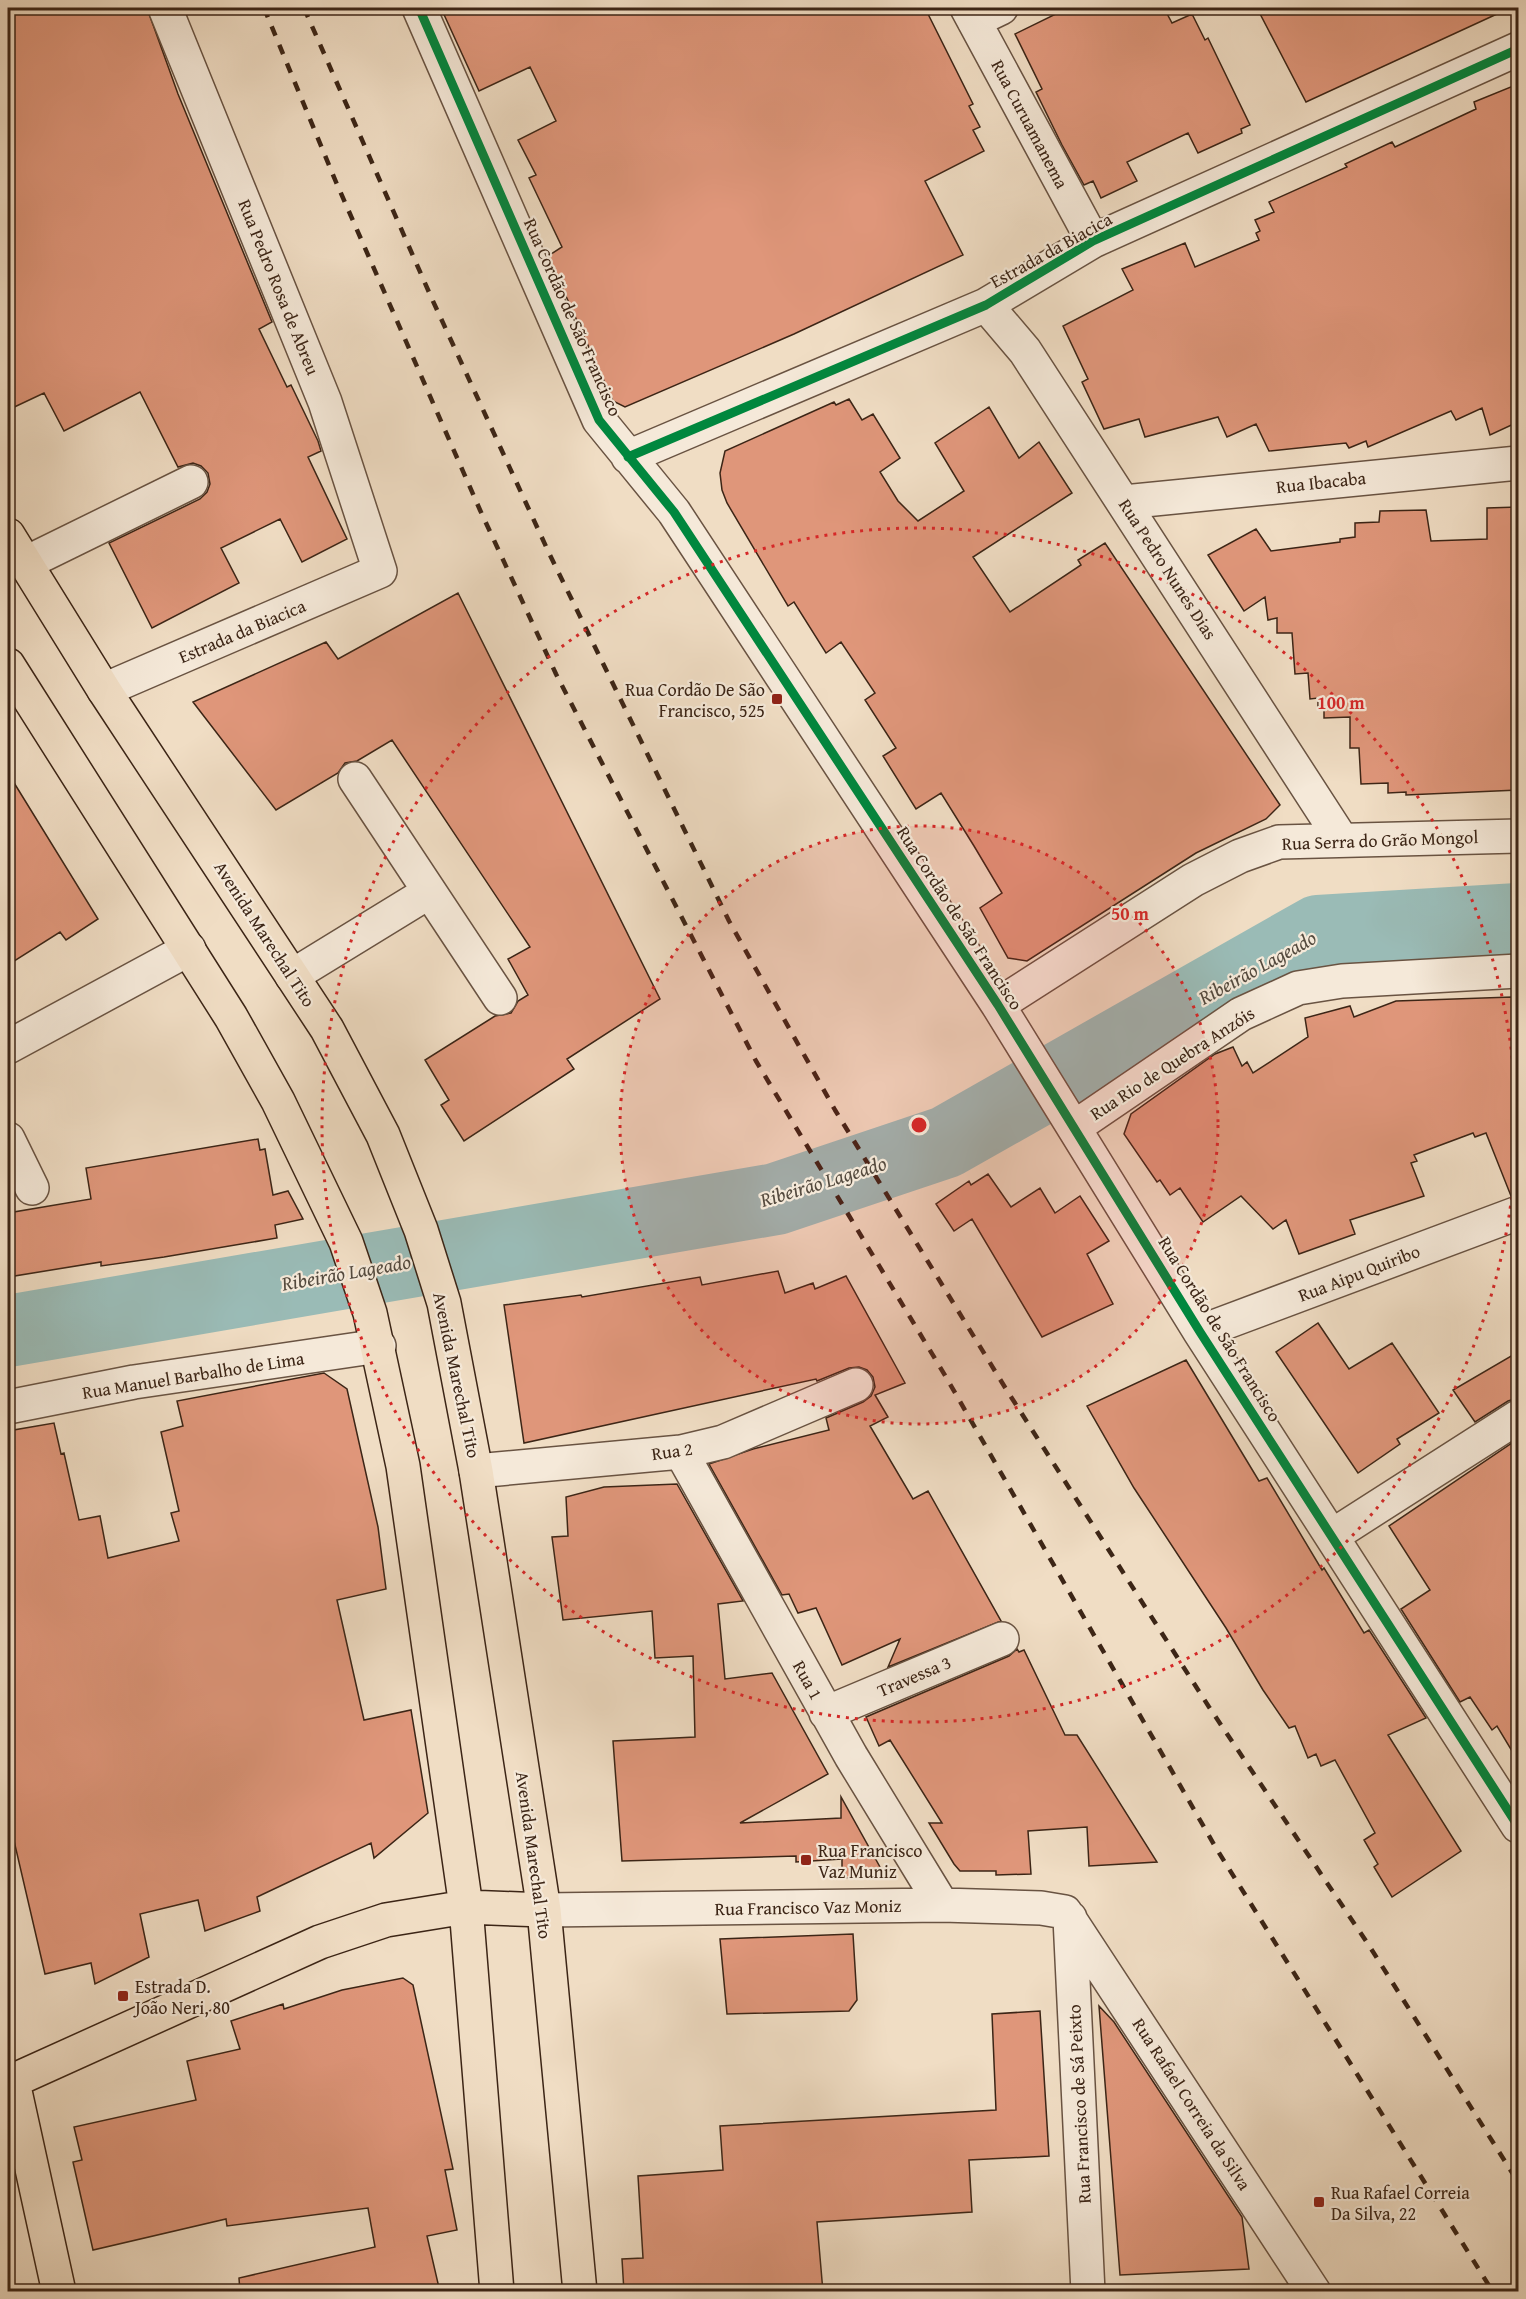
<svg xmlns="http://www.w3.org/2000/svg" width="1526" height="2299" viewBox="0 0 1526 2299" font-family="'Gentium Book Plus',serif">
<rect width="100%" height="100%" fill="#f0ddc4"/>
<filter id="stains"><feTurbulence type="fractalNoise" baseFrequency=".00333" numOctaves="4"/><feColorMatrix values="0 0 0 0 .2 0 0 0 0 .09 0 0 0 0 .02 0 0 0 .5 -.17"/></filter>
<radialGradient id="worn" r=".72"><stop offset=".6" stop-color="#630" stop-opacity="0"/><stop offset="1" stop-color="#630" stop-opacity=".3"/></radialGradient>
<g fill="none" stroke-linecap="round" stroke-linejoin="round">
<!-- river -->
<path stroke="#9abbb6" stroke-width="72" d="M 8,1331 L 776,1199 L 946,1142 L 1318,931 L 1518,919"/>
</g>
<!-- building -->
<path fill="#df967a" stroke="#3c2516" stroke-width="1.5" d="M 8,8 L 147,8 L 178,94 L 272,322 L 259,329 L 287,387 L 291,385 L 318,441 L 321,451 L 308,457 L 347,539 L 302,562 L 280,519 L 221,548 L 239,583 L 152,628 L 109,543 L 200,499 L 207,492 L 210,484 L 208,473 L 201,466 L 193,463 L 178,467 L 140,392 L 64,431 L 44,393 L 8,410 Z
M 441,8 L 925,8 L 973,104 L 969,106 L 980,127 L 973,130 L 984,151 L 925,181 L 963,255 L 794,334 L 625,407 L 613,401 L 548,256 L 562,247 L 529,178 L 536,175 L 518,140 L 556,121 L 530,67 L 479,91 Z
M 1068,8 L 1164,8 L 1172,23 L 1192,14 L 1205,40 L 1208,38 L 1250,125 L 1241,129 L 1242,133 L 1198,153 L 1188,133 L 1127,162 L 1137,181 L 1101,198 L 1093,181 L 1084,185 L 1062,145 L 1036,92 L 1042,89 L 1015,34 Z
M 1257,8 L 1510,8 L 1306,102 Z
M 1518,84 L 1518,422 L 1490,435 L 1482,408 L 1456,420 L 1451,411 L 1368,447 L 1366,441 L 1349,448 L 1346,443 L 1269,451 L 1256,424 L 1227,437 L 1218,417 L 1145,437 L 1139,419 L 1104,429 L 1082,382 L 1088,379 L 1063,326 L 1133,290 L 1122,269 L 1185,243 L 1195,267 L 1259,240 L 1256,233 L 1260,231 L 1255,220 L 1274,212 L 1269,202 L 1347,167 L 1345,164 L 1392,142 L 1395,147 L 1476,109 L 1474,102 Z
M 849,399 L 862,420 L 873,414 L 900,458 L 880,472 L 898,501 L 918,521 L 964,491 L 935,443 L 989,407 L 1019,458 L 1039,442 L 1072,493 L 973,557 L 1010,612 L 1081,565 L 1078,560 L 1105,543 L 1280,805 L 1266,819 L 1196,853 L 1027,961 L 1008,958 L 980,908 L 1002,893 L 974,846 L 941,793 L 916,809 L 883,756 L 896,748 L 865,700 L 875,693 L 841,642 L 826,653 L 794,602 L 788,606 L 727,503 L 722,490 L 720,473 L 725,451 L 834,402 L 836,405 Z
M 1518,507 L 1518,790 L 1406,795 L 1406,792 L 1388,793 L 1388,783 L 1361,784 L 1359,748 L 1350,748 L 1350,717 L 1324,718 L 1324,706 L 1318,707 L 1318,698 L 1310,699 L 1308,673 L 1295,674 L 1292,633 L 1277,633 L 1277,618 L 1268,620 L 1265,597 L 1244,611 L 1208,555 L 1256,529 L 1271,551 L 1340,542 L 1340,539 L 1355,537 L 1355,523 L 1379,522 L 1380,511 L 1426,510 L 1431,541 L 1487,539 L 1487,508 Z
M 458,593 L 660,999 L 567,1059 L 574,1069 L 464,1141 L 441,1105 L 449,1100 L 425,1060 L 495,1016 L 511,1013 L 518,1001 L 528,995 L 508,959 L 530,947 L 392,740 L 357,761 L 345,763 L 338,773 L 276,810 L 193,702 L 326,642 L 338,659 Z
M 8,773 L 98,919 L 66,940 L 60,932 L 8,965 Z
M 1512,997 L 1518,1013 L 1518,1195 L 1511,1196 L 1486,1133 L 1475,1137 L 1473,1133 L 1414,1155 L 1417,1161 L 1411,1163 L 1424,1196 L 1350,1220 L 1355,1234 L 1299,1254 L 1286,1220 L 1273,1229 L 1241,1196 L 1203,1222 L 1180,1188 L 1170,1195 L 1160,1180 L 1157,1182 L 1124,1134 L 1131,1114 L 1215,1054 L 1233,1047 L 1242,1066 L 1247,1062 L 1253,1073 L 1308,1037 L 1305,1018 L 1350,1006 L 1354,1017 L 1396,1001 Z
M 258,1139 L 260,1150 L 265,1149 L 273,1195 L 288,1191 L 303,1219 L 275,1225 L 277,1238 L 164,1257 L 101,1266 L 101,1262 L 8,1277 L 8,1213 L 91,1199 L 86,1168 Z
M 988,1174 L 1011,1207 L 1040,1188 L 1055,1213 L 1080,1196 L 1109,1241 L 1087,1254 L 1113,1304 L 1042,1337 L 972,1219 L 954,1231 L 936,1204 L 969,1181 L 971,1185 Z
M 778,1271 L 785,1293 L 813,1283 L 815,1289 L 846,1276 L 905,1383 L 875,1395 L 888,1417 L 870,1426 L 913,1499 L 928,1491 L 1001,1621 L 888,1667 L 900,1639 L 842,1665 L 816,1608 L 798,1613 L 789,1594 L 782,1595 L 709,1464 L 753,1449 L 829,1430 L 826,1418 L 863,1402 L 871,1396 L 875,1387 L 873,1377 L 867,1370 L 859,1367 L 849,1368 L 817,1381 L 816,1379 L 524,1443 L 504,1305 L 581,1295 L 582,1297 L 700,1277 L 702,1285 Z
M 1318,1323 L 1349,1369 L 1392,1343 L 1439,1413 L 1397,1439 L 1400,1444 L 1358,1473 L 1276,1352 Z
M 1518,1352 L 1518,1398 L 1508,1401 L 1475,1422 L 1453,1390 Z
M 1186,1360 L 1259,1481 L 1267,1478 L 1322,1570 L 1324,1568 L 1364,1633 L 1369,1630 L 1426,1718 L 1388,1735 L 1461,1851 L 1392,1897 L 1374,1867 L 1378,1864 L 1364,1840 L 1375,1833 L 1335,1760 L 1321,1766 L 1316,1754 L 1308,1758 L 1295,1726 L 1289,1728 L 1263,1690 L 1226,1628 L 1134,1488 L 1087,1406 Z
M 324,1373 L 347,1389 L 378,1527 L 386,1589 L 337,1600 L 364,1720 L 411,1710 L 428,1813 L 374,1858 L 371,1843 L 257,1897 L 260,1911 L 205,1931 L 198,1900 L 140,1914 L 149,1957 L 95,1984 L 91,1963 L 45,1974 L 8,1815 L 8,1431 L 54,1423 L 61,1454 L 64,1453 L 79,1520 L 100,1516 L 108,1558 L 179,1541 L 171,1513 L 179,1511 L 161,1432 L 183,1426 L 177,1401 Z
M 1518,1439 L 1518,1761 L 1497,1726 L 1492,1730 L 1470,1697 L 1460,1702 L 1401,1609 L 1430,1590 L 1389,1526 Z
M 677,1484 L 743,1601 L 718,1604 L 725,1679 L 772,1673 L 828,1774 L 740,1823 L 841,1818 L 841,1797 L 885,1876 L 842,1878 L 842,1859 L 796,1862 L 796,1856 L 622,1861 L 613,1741 L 695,1737 L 693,1656 L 655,1658 L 652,1611 L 563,1620 L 552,1537 L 568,1536 L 566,1497 L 604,1487 Z
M 1017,1649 L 1019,1652 L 1024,1650 L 1065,1735 L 1077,1735 L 1157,1862 L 1089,1866 L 1087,1827 L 1028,1831 L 1031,1874 L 996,1875 L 996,1871 L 960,1871 L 954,1864 L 929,1823 L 942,1823 L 890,1740 L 879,1746 L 866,1717 L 1009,1656 Z
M 853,1934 L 857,2000 L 849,2011 L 727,2014 L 720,1939 Z
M 403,1978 L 413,1985 L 453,2169 L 445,2170 L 457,2230 L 427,2236 L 440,2292 L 240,2292 L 239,2278 L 375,2247 L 368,2208 L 227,2226 L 226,2219 L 93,2250 L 73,2162 L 82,2160 L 74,2127 L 196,2100 L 187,2061 L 240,2049 L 231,2021 L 283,2004 L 284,2009 L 342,1990 Z
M 1099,2006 L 1114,2022 L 1242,2217 L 1249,2269 L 1120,2275 Z
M 1040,2011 L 1049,2156 L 969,2160 L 972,2212 L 817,2222 L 823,2292 L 624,2292 L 622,2259 L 643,2258 L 638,2176 L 723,2170 L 720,2126 L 996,2110 L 992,2014 Z"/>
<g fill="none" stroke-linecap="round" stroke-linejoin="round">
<defs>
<path id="minor" d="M 419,8 L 599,420 L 674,512 L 998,1005 L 1200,1332 L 1518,1826
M 967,8 L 1093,241
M 974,21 L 1001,8
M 986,305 L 1025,351 L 1341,839
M 628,457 L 986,305 L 1093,241 L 1518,49
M 1124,502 L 1518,463
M 26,563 L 191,482
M 104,690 L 380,571 L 325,402 L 165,8
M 355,779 L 500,998
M 292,976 L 429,892
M 998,1005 L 1193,880 L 1240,856 L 1279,842 L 1518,836
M 8,1047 L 189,949
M 1075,1127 L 1241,1014 L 1298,988 L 1342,981 L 1518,971
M 8,1139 L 32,1188
M 1200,1332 L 1518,1213
M 8,1407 L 134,1382 L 379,1346
M 681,1452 L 851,1756 L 942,1905
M 476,1471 L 681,1452 L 723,1442 L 856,1385
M 1332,1536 L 1518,1417
M 826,1713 L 1002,1639
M 544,1910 L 942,1905 L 1041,1908 L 1065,1912 L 1314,2292
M 1070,1918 L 1088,2292"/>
<path id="major" d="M 8,535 L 104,690 L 327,1029 L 383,1135 L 421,1230 L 444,1303 L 476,1471 L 544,1910 L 580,2292
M 8,665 L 231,1017 L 278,1101 L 346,1242 L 370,1313 L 403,1466 L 466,1907 L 497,2292
M 13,2082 L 59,2292
M 8,2083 L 320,1942 L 386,1920 L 466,1907 L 544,1910"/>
</defs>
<!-- minor casing -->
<use href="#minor" stroke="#695342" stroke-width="36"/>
<!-- major casing -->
<use href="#major" stroke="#3c2516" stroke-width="36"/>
<!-- minor -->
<use href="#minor" stroke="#f5e9d9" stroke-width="33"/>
<!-- major -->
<use href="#major" stroke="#f0ddc4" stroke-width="33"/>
<!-- rail -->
<path stroke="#3c2516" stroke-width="4.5" stroke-dasharray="10 10" stroke-linecap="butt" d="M 264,8 L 336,182 L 480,510 L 556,674 L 756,1061 L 946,1377 L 1216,1848 L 1493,2292
M 304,8 L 432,299 L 549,553 L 729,921 L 835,1110 L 1006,1389 L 1209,1707 L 1370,1947 L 1518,2182"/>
<defs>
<path id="cycleway" d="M 419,8 L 599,420 L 674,512 L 998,1005 L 1200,1332 L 1518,1826
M 628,457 L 986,305 L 1093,241 L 1518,49"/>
</defs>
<!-- cycleway casing -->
<use href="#cycleway" stroke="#f5e9d9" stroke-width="13"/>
<!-- cycleway -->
<use href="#cycleway" stroke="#00873e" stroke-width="9"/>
</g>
<!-- distance rings -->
<circle cx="919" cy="1125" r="299" fill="#d62828" fill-opacity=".12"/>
<g fill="none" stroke="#d62828" stroke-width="3" stroke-dasharray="3 6">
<circle cx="919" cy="1125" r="299"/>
<circle cx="919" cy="1125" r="597"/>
</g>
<!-- markers -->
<g fill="#8f2418" stroke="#f5e9d9" stroke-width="2">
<rect x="771" y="693" width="12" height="12" rx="3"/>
<rect x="800" y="1854" width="12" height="12" rx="3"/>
<rect x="117" y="1990" width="12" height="12" rx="3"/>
<rect x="1313" y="2196" width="12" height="12" rx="3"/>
</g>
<g text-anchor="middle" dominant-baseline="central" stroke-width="4.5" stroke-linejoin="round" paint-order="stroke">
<!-- street labels -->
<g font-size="18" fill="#3c2516" stroke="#f5e9d9">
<text transform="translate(1030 124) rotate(62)">Rua Curuamanema</text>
<text transform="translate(1051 250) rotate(-29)">Estrada da Biacica</text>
<text transform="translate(279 287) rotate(68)">Rua Pedro Rosa de Abreu</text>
<text transform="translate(573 317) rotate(66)">Rua Cordão de São Francisco</text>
<text transform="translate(1321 482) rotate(-6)">Rua Ibacaba</text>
<text transform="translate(1168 569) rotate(57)">Rua Pedro Nunes Dias</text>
<text transform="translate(242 631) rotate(-23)">Estrada da Biacica</text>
<text transform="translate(1380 840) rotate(-2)">Rua Serra do Grão Mongol</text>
<text transform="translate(960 918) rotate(57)">Rua Cordão de São Francisco</text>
<text transform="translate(265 934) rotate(57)">Avenida Marechal Tito</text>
<text transform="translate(1172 1063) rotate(-33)">Rua Rio de Quebra Anzóis</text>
<text transform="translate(1359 1273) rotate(-21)">Rua Aipu Quiribo</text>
<text transform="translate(1220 1329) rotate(58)">Rua Cordão de São Francisco</text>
<text transform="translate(193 1375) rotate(-9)">Rua Manuel Barbalho de Lima</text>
<text transform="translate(457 1375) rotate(78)">Avenida Marechal Tito</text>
<text transform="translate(672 1451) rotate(-8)">Rua 2</text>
<text transform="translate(914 1676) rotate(-23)">Travessa 3</text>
<text transform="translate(808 1680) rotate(61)">Rua 1</text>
<text transform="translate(534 1855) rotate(82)">Avenida Marechal Tito</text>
<text transform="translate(808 1907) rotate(-1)">Rua Francisco Vaz Moniz</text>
<text transform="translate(1079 2104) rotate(-93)">Rua Francisco de Sá Peixto</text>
<text transform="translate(1192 2104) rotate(57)">Rua Rafael Correia da Silva</text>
</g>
<!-- poi labels -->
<g font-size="18" fill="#3c2516" stroke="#f5e9d9" text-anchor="start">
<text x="765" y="689" text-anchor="end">Rua Cordão De São<tspan x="765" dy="21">Francisco, 525</tspan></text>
<text x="818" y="1850">Rua Francisco<tspan x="818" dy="21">Vaz Muniz</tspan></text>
<text x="135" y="1986">Estrada D.<tspan x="135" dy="21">João Neri, 80</tspan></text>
<text x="1331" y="2192">Rua Rafael Correia<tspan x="1331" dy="21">Da Silva, 22</tspan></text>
</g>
<!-- water labels -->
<g font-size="20" font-style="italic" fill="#544a3e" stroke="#f5e9d9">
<text transform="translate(1257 967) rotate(-29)">Ribeirão Lageado</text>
<text transform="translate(823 1181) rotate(-17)">Ribeirão Lageado</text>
<text transform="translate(346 1272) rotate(-10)">Ribeirão Lageado</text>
</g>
</g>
<circle cx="919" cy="1125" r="9" fill="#d62828" stroke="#f5e9d9" stroke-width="3"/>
<g font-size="18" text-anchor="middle" font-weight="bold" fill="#d62828" stroke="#f5e9d9" stroke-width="4.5" stroke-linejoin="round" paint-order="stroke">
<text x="1341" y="709">100 m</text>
<text x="1130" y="920">50 m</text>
</g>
<!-- margin -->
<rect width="1526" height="2299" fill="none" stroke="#f0ddc4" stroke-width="30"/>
<rect x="9" y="9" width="1508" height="2281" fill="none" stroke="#3c2516" stroke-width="3"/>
<rect x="15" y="15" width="1496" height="2269" fill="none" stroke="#3c2516" stroke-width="1.5"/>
<rect width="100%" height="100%" filter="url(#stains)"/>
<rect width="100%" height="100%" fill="url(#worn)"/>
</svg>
